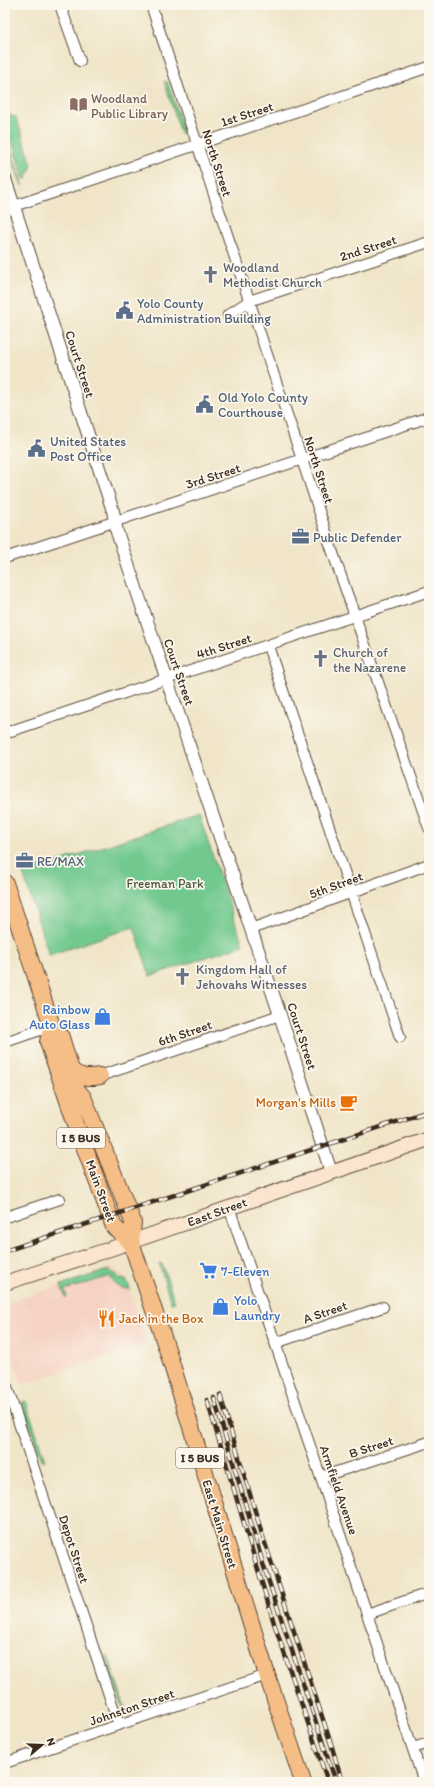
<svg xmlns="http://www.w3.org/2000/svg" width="434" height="1787" viewBox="0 0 434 1787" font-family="Itim,sans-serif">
<rect width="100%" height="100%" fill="#fbf7ec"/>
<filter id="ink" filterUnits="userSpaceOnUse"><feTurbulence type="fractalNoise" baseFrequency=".025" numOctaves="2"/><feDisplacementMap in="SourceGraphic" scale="8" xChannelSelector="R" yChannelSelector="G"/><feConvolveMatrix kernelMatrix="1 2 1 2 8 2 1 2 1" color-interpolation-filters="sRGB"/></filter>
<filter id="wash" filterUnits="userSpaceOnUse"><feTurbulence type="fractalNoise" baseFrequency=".012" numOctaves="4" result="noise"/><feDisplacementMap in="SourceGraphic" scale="16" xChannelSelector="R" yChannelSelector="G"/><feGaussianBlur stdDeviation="0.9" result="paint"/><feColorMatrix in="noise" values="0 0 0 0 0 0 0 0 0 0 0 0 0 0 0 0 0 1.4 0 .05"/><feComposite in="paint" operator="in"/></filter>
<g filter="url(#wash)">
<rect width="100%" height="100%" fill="#f0e5c8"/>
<!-- built -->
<path fill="#f5d2c3" d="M 112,1267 L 124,1277 L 147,1343 L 22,1385 L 5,1333 L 5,1304 Z"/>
<!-- green -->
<path fill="#71c98f" stroke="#567a56" d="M 164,81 L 168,82 L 184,133 L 181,134 Z
M 5,104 L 10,116 L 16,117 L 32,165 L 26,180 L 24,178 L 5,123 Z
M 5,133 L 23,185 L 22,186 L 5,140 Z
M 199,815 L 243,945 L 150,976 L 134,927 L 49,955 L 23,873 Z
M 159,1263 L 162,1264 L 175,1302 L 171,1303 Z
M 108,1270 L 117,1275 L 119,1279 L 127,1280 L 130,1289 C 121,1290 113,1284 110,1276 L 65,1290 L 67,1297 L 65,1297 L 61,1285 Z
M 26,1401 L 45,1461 L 41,1461 L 22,1402 Z
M 108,1655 L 126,1711 L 124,1711 L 106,1656 Z"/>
</g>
<g filter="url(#ink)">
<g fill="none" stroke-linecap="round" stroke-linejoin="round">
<defs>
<path id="minor" d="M 60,5 L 80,61
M 151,5 L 334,556 L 429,828
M 5,209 L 429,67
M 228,315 L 249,301 L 429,242
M 5,558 L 429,417
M 268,646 L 400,1037
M 5,733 L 429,591
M 251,929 L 429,864
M 5,1042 L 52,1026
M 100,1076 L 280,1015
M 229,1207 L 424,1782
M 9,1216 L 60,1199
M 275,1343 L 383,1307
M 5,1381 L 119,1725
M 321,1477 L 429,1442
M 367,1614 L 429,1593
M 413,1748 L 429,1743
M 5,1763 L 267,1675"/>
<path id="tertiary" d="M 5,179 L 113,511 L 117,532 L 280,1015 L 331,1172"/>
<path id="secondary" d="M 5,1283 L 107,1250 L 429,1139"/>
<path id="primary" d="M 5,883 L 52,1026 L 61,1037 L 77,1090 L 83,1097 L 133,1222 L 131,1242 L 168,1352 L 267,1675 L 303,1782
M 52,1026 L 48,1042 L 77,1127 L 114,1227 L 131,1242
M 72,1071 C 82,1078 88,1078 100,1076"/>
</defs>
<!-- minor casing -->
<use href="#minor" stroke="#564638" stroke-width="12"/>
<!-- tertiary casing -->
<use href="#tertiary" stroke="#564638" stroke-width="14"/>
<!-- secondary casing -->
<use href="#secondary" stroke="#564638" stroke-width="16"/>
<!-- primary casing -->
<use href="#primary" stroke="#564638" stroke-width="18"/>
<!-- minor -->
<use href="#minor" stroke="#fff" stroke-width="10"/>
<!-- tertiary -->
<use href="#tertiary" stroke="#fff" stroke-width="12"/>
<!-- secondary -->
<use href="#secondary" stroke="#fbe5cf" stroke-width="14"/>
<!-- primary -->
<use href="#primary" stroke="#f6be87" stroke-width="16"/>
<defs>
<path id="rail" d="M 5,1251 L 429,1111
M 220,1395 L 262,1534 L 332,1747 L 342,1782
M 214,1398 L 264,1567 L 336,1782
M 207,1400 L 274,1623 L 328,1782"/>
</defs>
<!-- rail casing -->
<use href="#rail" stroke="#3b2a1e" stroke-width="4.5"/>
<!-- rail -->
<use href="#rail" stroke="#fbf7ec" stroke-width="3" stroke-dasharray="9" stroke-linecap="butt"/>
</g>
</g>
<!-- icons -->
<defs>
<symbol id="library-bare" viewBox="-9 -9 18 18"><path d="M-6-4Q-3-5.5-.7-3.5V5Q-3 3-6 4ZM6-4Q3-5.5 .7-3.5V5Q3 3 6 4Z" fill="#8d6e63" stroke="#fbf7ec" stroke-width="2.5" paint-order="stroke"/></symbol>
<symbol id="church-bare" viewBox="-9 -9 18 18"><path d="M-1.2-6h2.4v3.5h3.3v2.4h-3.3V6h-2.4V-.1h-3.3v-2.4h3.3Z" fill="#6b7280" stroke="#fbf7ec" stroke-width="2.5" paint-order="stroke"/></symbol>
<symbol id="civic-bare" viewBox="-9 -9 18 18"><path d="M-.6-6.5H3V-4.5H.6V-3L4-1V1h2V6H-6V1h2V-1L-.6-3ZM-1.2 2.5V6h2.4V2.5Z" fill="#5c6f8a" stroke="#fbf7ec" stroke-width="2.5" paint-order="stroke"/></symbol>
<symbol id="office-bare" viewBox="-9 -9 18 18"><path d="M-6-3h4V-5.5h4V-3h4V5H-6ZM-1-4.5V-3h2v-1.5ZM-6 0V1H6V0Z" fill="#5c6f8a" stroke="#fbf7ec" stroke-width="2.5" paint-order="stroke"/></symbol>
<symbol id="shop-bare" viewBox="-9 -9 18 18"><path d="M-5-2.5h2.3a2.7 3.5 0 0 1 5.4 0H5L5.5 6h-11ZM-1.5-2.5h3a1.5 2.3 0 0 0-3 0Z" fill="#3f7fe0" stroke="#fbf7ec" stroke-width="2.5" paint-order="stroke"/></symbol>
<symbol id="cafe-bare" viewBox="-9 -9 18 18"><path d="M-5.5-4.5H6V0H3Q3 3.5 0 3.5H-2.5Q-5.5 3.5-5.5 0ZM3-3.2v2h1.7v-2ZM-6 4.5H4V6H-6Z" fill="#e8710a" stroke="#fbf7ec" stroke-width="2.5" paint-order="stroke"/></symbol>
<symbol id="supermarket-bare" viewBox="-9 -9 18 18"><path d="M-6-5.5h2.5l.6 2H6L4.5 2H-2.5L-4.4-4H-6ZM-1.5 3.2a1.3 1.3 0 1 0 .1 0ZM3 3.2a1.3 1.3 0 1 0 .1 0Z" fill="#3f7fe0" stroke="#fbf7ec" stroke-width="2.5" paint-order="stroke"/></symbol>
<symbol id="restaurant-bare" viewBox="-9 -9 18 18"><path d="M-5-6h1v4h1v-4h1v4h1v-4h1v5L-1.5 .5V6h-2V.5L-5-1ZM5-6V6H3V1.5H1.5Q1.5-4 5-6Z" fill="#e8710a" stroke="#fbf7ec" stroke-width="2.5" paint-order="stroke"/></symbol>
</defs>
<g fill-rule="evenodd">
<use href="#library-bare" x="66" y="92" width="25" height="25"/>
<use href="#church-bare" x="198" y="262" width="25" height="25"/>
<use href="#civic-bare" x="112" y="298" width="25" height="25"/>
<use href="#civic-bare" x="192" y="392" width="25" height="25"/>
<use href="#civic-bare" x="24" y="436" width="25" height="25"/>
<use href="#office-bare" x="288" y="524" width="25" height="25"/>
<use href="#church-bare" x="308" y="646" width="25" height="25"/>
<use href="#office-bare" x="12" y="848" width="25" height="25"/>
<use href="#church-bare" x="170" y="964" width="25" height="25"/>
<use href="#shop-bare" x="90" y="1004" width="25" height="25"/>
<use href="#cafe-bare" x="336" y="1090" width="25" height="25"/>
<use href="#supermarket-bare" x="196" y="1258" width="25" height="25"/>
<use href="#shop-bare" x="208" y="1294" width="25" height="25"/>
<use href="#restaurant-bare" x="94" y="1306" width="25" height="25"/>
</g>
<g text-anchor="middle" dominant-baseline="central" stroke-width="3.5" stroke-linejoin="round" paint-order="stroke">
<!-- shield labels -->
<g fill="#fbf7ec" stroke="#75685c" stroke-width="1">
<rect x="57" y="1128" width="48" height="20" rx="3"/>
<rect x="176" y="1448" width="48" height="20" rx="3"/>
</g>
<g font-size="12" font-weight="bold" fill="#3b2a1e">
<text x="81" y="1138">I 5 BUS</text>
<text x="200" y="1458">I 5 BUS</text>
</g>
<!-- education labels -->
<g font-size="13" fill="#785e54" stroke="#fbf7ec" text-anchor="start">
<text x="91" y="98">Woodland<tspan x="91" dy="15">Public Library</tspan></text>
</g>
<!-- street labels -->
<g font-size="13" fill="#3b2a1e" stroke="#fbf7ec">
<text transform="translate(247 114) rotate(-18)">1st Street</text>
<text transform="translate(217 163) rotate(72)">North Street</text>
<text transform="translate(368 248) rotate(-18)">2nd Street</text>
<text transform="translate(80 364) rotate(72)">Court Street</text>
<text transform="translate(319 470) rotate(72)">North Street</text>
<text transform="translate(213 476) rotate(-18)">3rd Street</text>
<text transform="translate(224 646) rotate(-18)">4th Street</text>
<text transform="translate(179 672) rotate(71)">Court Street</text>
<text transform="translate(336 885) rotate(-20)">5th Street</text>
<text transform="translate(185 1033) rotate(-19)">6th Street</text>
<text transform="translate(302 1036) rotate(72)">Court Street</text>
<text transform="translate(101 1191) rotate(70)">Main Street</text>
<text transform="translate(217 1212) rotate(-20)">East Street</text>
<text transform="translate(325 1312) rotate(-19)">A Street</text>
<text transform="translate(371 1447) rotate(-18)">B Street</text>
<text transform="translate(339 1490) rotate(71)">Armfield Avenue</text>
<text transform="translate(220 1524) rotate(73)">East Main Street</text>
<text transform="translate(74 1549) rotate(72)">Depot Street</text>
<text transform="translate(132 1707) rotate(-19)">Johnston Street</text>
</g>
<!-- worship labels -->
<g font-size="13" fill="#5b616d" stroke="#fbf7ec" text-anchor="start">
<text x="223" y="267">Woodland<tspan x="223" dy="15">Methodist Church</tspan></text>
<text x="333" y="652">Church of<tspan x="333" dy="15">the Nazarene</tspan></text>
<text x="196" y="969">Kingdom Hall of<tspan x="196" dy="15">Jehovahs Witnesses</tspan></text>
</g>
<!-- service labels -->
<g font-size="13" fill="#4e5e75" stroke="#fbf7ec" text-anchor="start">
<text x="137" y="303">Yolo County<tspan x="137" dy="15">Administration Building</tspan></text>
<text x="218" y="397">Old Yolo County<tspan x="218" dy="15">Courthouse</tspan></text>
<text x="50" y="441">United States<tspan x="50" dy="15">Post Office</tspan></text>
<text x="313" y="537">Public Defender</text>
<text x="37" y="861">RE/MAX</text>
</g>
<!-- park labels -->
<g font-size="13" fill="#4b5a40" stroke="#fbf7ec">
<text x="165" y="883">Freeman Park</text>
</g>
<!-- shop labels -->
<g font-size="13" fill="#366cbe" stroke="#fbf7ec" text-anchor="start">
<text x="90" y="1009" text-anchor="end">Rainbow<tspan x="90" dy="15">Auto Glass</tspan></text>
<text x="221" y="1271">7-Eleven</text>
<text x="234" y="1300">Yolo<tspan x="234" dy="15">Laundry</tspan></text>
</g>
<!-- food labels -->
<g font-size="13" fill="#c56008" stroke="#fbf7ec" text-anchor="end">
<text x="336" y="1102">Morgan's Mills</text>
<text x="119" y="1318" text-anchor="start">Jack in the Box</text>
</g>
</g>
<!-- margin -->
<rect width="434" height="1787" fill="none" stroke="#fbf7ec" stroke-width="20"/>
<!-- north arrow -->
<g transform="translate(42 1745) rotate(71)" stroke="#fbf7ec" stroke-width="3" paint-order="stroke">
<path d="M0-3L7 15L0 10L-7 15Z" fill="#3b2a1e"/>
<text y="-6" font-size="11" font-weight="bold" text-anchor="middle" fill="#3b2a1e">N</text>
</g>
</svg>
